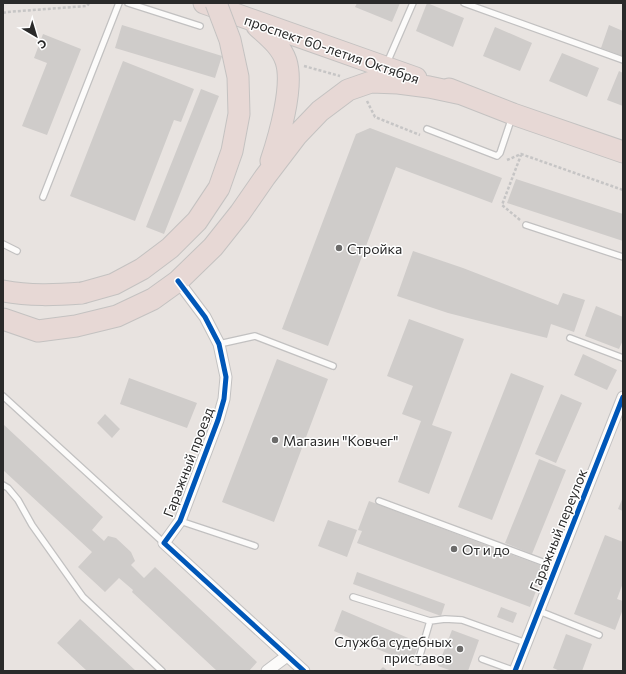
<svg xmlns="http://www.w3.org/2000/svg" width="626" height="674" viewBox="0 0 626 674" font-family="Commissioner,sans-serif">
<rect width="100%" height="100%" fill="#e8e3e0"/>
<!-- building -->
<path fill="#cfccca" d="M 357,3 L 400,3 L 392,22 L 355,7 Z
M 427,3 L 464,18 L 453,47 L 416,31 Z
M 122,25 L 222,56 L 215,78 L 115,48 Z
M 609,25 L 623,31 L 623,56 L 601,48 Z
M 495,27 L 532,43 L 520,71 L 483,56 Z
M 43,34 L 81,49 L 47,135 L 22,126 L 47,63 L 34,58 Z
M 562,53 L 599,68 L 587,97 L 549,81 Z
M 123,61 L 194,89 L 181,122 L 174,120 L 135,221 L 70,196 Z
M 619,71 L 623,73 L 623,106 L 607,100 Z
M 201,89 L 219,96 L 164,234 L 146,227 Z
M 370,128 L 502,178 L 492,203 L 396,167 L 328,346 L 282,329 L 356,134 Z
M 516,179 L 623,214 L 623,241 L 507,203 Z
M 413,251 L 463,268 L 558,305 L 563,293 L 585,300 L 574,332 L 551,324 L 547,338 L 448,313 L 397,296 Z
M 596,306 L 623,317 L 623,340 L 619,349 L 585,336 Z
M 409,319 L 464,339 L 432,425 L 452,432 L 429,494 L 398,482 L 421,421 L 402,414 L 413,386 L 387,376 Z
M 583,354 L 617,370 L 607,390 L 574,375 Z
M 277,359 L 328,379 L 274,522 L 222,502 Z
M 511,373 L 544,386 L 492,520 L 458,507 Z
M 129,378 L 197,403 L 187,428 L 120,404 Z
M 561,394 L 582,403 L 556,463 L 535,454 Z
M 105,414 L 120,429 L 112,438 L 97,423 Z
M 3,424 L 103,517 L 92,530 L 104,541 L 108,536 L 116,538 L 131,552 L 135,561 L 131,565 L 144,578 L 155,567 L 257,662 L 249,671 L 217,671 L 132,592 L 133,590 L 119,578 L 105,592 L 78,567 L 92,552 L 3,470 Z
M 539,459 L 566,470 L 532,554 L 505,543 Z
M 623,497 L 623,511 L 618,509 Z
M 369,501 L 545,567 L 530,607 L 357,543 L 362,531 L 358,530 Z
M 328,520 L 357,530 L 347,557 L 318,546 Z
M 605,535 L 623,542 L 623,583 L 617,599 L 623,601 L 623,609 L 615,630 L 574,614 Z
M 357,572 L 445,604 L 441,616 L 353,584 Z
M 501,607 L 517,613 L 513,623 L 497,617 Z
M 342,610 L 420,643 L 411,663 L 334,631 Z
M 80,619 L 136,671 L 87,671 L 57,643 Z
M 452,630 L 479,640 L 468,671 L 452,671 L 438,666 Z
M 566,634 L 592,644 L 582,671 L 560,671 L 553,668 Z
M 383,667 L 388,671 L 379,671 Z"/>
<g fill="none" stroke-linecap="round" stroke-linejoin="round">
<defs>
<path id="lane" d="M 128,3 L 200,26
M 464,3 L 623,60
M 387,63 L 413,3
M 427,129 L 497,156 L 500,153 L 512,117
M 43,197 L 119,3
M 526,225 L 623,257
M 3,244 L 17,251
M 570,338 L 623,358
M 219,344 L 255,336 L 333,366
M 3,396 L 164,543
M 3,485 L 8,488 L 18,500 L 32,525 L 83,597 L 162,671
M 379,501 L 556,567
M 180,521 L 255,546
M 353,597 L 430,621 L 445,619 L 462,620 L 526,643
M 539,611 L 599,635
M 482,659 L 515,671
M 418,662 L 430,621"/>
<path id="street" d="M 178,281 L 205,317 L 219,344 L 226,377 L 224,399 L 218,420 L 180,521 L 164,543 L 304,671
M 267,671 L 287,656
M 515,671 L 623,397"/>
<path id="highway" d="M 204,3 L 416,78
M 257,26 C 268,36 281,46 286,61 C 294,86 279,137 271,161
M 449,89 L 513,114 L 623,152
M 3,291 C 30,296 55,295 82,293
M 3,319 L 38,331 L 76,326 L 117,316 L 153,299 L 178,281 L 213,247 L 240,213 L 265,177 L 297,135 L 320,111 L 348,90 L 371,82 L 398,83 L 429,87 L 462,94"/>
</defs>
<!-- lane casing -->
<use href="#lane" stroke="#c2c1c1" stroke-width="8"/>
<!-- street casing -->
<use href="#street" stroke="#c2c1c1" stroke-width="13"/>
<!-- highway casing -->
<use href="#highway" stroke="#c4c2c1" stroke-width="23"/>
<!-- path -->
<path stroke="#c6c5c5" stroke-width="2.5" stroke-dasharray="3 2" stroke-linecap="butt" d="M 3,13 L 7,12 L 87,6 L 89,3
M 304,66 L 340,76
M 367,101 L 375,117 L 420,135
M 507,160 L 521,154 L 623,190
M 520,220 L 502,205 L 521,155"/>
<!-- lane -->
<use href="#lane" stroke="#fcfbfa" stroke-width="5.5"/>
<!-- street -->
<use href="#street" stroke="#fcfbfa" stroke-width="11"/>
<!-- highway -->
<use href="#highway" stroke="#e7d8d5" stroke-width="21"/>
<defs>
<path id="highway-bridge" d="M 82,293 L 114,284 L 142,269 L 170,248 L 197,221 L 219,188 L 232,151 L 239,114 L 238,77 L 230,40 L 216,3"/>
</defs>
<!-- highway-bridge casing -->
<use href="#highway-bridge" stroke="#c4c2c1" stroke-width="23" stroke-linecap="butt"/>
<!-- highway-bridge -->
<use href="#highway-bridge" stroke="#e7d8d5" stroke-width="21"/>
<defs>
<path id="cycleway" d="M 178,281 L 205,317 L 219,344 L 226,377 L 224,399 L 218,420 L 180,521 L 164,543 L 304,671
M 515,671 L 623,397"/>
</defs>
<!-- cycleway casing -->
<use href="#cycleway" stroke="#fff" stroke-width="8"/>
<!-- cycleway -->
<use href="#cycleway" stroke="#0057b8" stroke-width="5"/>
</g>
<!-- markers -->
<g fill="#6c6b6a" stroke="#fff" stroke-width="1.5">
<circle cx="339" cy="248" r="4"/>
<circle cx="275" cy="440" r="4"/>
<circle cx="454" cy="549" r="4"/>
<circle cx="460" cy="649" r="4"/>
</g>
<g text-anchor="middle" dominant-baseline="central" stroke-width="3" stroke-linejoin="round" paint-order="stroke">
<!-- street labels -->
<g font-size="14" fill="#2a2a2a" stroke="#fff">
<text transform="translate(332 49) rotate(19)">проспект 60-летия Октября</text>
<text transform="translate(188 462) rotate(-69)">Гаражный проезд</text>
<text transform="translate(558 530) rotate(-68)">Гаражный переулок</text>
</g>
<!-- poi labels -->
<g font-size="14" fill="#2a2a2a" stroke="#fff" text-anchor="start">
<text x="347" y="248">Стройка</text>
<text x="283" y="440">Магазин "Ковчег"</text>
<text x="462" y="549">От и до</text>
<text x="452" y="641" text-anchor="end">Служба судебных<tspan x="452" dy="16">приставов</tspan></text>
</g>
</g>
<!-- border -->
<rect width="626" height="674" fill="none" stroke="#2a2a2a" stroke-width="8"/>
<!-- north arrow -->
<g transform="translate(36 36) rotate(142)" stroke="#ffffff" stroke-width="3" paint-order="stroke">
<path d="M0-3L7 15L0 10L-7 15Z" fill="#2a2a2a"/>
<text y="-6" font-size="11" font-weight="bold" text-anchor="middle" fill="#2a2a2a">С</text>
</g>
</svg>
